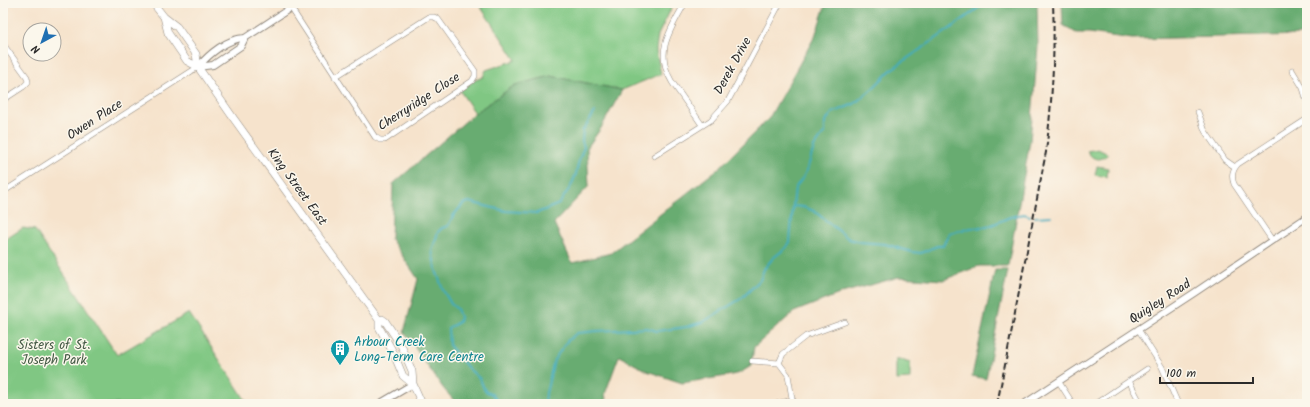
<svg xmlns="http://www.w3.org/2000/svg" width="1310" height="407" viewBox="0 0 1310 407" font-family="Kalam,sans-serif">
<rect width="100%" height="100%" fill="#fbf7ec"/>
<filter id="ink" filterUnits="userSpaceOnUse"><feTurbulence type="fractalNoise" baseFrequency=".025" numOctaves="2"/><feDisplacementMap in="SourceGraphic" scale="8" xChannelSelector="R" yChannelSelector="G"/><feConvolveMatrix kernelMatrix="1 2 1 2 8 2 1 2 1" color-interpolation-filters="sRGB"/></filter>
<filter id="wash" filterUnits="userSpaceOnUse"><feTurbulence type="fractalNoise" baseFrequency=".012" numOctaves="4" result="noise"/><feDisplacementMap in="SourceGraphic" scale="16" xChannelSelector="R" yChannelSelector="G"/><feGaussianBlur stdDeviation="0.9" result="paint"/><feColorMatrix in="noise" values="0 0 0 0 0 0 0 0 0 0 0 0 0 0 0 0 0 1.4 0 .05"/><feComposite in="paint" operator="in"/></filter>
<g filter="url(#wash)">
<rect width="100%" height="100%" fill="#f6e3cc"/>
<!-- green -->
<path fill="#80c783" stroke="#567957" d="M 478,3 L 674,3 L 658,35 L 656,50 L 661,74 L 622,90 L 551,76 L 515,85 L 475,113 L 460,91 L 473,81 L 483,77 L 486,70 L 516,60 Z
M 1098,149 L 1108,154 C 1101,162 1092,160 1087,151 Z
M 1097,166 L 1108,168 L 1107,177 L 1095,175 Z
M 23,228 L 35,230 L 117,355 L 189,313 L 248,404 L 3,404 L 3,241 Z
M 896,360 L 905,360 L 905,362 L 910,362 L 910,379 L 896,380 Z"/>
<!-- forest -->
<path fill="#68ac71" stroke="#4a6c4e" d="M 826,3 L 1037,3 L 1038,47 L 1030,141 L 1008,266 L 979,266 L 943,280 L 899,277 L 842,293 L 794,312 L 754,347 L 751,366 L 740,373 L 727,376 L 682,383 L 647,371 L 619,356 L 605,394 L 607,404 L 457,404 L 443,388 L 404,332 L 418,279 L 391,239 L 393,184 L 475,113 L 515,85 L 551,76 L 622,90 L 601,128 L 587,148 L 589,186 L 554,223 L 572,263 L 611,253 L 719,168 L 769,118 L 815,36 Z
M 1062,3 L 1307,3 L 1307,35 L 1132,39 L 1089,33 L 1076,33 L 1063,25 Z
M 995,270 L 1008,270 L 986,379 L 972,376 Z"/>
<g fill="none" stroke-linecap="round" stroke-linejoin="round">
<!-- stream -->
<path stroke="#40acbf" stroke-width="2" d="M 793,206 L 803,207 L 814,211 L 849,239 L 860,242 L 885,244 L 912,252 L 921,253 L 937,246 L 943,246 L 949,233 L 971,228 L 987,227 L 1010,217 L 1024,214 L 1030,216
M 1035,217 L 1051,216
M 500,404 L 492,394 L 485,391 L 480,379 L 468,368 L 449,345 L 448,328 L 459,322 L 460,317 L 457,309 L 451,304 L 443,290 L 436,270 L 432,251 L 438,232 L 442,228 L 448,226 L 453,216 L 463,204 L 469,202 L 506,211 L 537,213 L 559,204 L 571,186 L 576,174 L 579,160 L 584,147 L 582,141 L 583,130 L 595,112
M 545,404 L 546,393 L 554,360 L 567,341 L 577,333 L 597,331 L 647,328 L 657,331 L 686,327 L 703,322 L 742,298 L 760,280 L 764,269 L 773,258 L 786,248 L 790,242 L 793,206 L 795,188 L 802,179 L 807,170 L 814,147 L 825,132 L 825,122 L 832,113 L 854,104 L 873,88 L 892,69 L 947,31 L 985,3"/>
</g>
</g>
<g filter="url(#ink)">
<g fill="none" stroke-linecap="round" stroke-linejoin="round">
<defs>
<path id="minor" d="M 287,3 L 291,8 L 375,137 L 380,140 L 385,140 L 472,81 L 475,76 L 475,71 L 438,19 L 434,17 L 429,17 L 335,77
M 685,3 C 670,30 654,52 672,82 L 702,125
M 3,44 L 27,77 L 28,82 L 23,87 L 3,100
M 1292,70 L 1303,88 L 1307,101
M 1198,112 L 1205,131 L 1225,160 L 1235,167
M 654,156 L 711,120 L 728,101 L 780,3
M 3,192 L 198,67
M 1272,240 L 1234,184 C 1231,176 1232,170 1238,164 L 1307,119
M 1138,329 L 1162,367 L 1178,404
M 752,361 L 779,363
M 779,363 L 783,354 L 806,336 L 845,322
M 779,363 L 788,375 L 793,404
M 1129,381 L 1141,404
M 1059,382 L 1073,404
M 776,404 L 793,400
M 1095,404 L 1147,369"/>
<path id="tertiary" d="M 198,67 C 209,54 228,38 245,38 L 298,3
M 198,67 L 213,65 L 241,46 L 245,38
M 379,404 L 413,384
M 1024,404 L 1194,293 L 1307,217"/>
<path id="secondary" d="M 153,3 L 164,17 L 177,27 L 196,54 L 198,67 L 234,119 L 379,320 L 379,327 L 393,352 L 403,376 L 413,384
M 164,17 L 168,33 L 187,61 L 198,67
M 379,320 L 382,319 L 385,321 L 401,345 L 412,371 L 413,384 L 422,404"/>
</defs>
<!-- minor casing -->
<use href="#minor" stroke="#90877c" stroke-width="6"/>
<!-- tertiary casing -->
<use href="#tertiary" stroke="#90877c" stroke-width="8"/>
<!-- secondary casing -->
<use href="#secondary" stroke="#90877c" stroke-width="8"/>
<!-- minor -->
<use href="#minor" stroke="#fff" stroke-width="5"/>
<!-- tertiary -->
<use href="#tertiary" stroke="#fff" stroke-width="6"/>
<!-- secondary -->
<use href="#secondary" stroke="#fff" stroke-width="7"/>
<!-- rail -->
<path stroke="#2b2b2b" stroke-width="2" stroke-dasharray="6 3" stroke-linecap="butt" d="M 997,404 L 1005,365 L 1046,152 C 1052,102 1055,53 1053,3"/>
</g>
</g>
<!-- icons -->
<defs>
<symbol id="building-pin" viewBox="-11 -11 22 30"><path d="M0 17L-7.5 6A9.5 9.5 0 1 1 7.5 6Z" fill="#0f9aa8" stroke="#fbf7ec"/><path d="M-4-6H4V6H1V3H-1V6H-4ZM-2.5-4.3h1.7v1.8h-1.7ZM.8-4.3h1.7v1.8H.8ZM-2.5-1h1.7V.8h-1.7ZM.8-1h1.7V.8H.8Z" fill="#fff"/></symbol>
</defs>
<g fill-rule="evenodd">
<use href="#building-pin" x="329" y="338" width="22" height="30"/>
</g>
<g text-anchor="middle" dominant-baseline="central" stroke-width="3" stroke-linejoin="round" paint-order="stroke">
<!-- street labels -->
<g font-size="13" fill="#2b2b2b" stroke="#fbf7ec">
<text transform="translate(733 66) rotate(-61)">Derek Drive</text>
<text transform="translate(419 102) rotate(-33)">Cherryridge Close</text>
<text transform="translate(95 120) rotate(-33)">Owen Place</text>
<text transform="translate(297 187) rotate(54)">King Street East</text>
<text transform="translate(1160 302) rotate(-33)">Quigley Road</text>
</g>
<!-- culture labels -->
<g font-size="13" fill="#0d838f" stroke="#fbf7ec" text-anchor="start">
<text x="354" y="342">Arbour Creek<tspan x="354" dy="15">Long-Term Care Centre</tspan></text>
</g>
<!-- park labels -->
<g font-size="13" fill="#445a45" stroke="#fbf7ec">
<text x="54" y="345">Sisters of St.<tspan x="54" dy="15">Joseph Park</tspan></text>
</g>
</g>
<!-- margin -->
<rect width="1310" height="407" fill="none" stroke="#fbf7ec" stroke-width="16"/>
<!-- north arrow -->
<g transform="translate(42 42) rotate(220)"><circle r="19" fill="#fbf7ec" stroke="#a8a59f"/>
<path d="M0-3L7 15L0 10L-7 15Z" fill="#1f6fb2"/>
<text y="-6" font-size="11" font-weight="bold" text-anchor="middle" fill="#2b2b2b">N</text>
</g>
<!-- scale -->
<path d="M1160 377v6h93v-6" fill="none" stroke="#2b2b2b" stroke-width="2"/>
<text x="1166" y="377" font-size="12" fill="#2b2b2b" stroke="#fbf7ec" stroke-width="3" paint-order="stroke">100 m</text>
</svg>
